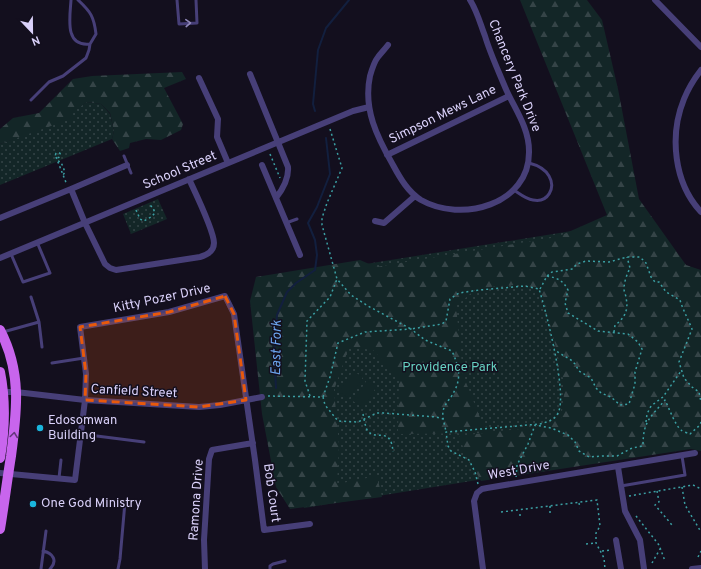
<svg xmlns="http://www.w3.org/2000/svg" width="701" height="569" viewBox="0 0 701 569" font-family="Overpass,sans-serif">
<defs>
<pattern id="grass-dots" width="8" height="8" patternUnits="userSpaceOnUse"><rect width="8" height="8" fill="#132627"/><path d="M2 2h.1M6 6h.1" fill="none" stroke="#354447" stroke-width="1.8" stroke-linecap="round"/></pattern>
<pattern id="forest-firs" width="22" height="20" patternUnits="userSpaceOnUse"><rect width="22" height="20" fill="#132627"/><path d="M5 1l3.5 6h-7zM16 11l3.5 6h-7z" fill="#354447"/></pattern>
</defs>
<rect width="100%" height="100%" fill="#130f1e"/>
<!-- grass -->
<path fill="url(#grass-dots)" d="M 87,102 L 101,104 L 110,114 L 114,131 L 112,139 L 0,185 L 0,144 C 30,133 60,120 87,102 Z
M 158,199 L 167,219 L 131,234 L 123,214 Z
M 584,229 L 701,444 L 304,508 L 266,280 Z"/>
<!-- forest -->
<path fill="url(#forest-firs)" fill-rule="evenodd" d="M 520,0 L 587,0 L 602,20 L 618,89 L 639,199 L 686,265 L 701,270 L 701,451 L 691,449 L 481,481 L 466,455 L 459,436 L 484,433 L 398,434 L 399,378 L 373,350 L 349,347 L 334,390 L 339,445 L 337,484 L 377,476 L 382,497 L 290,509 L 276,487 L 262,414 L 250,301 L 256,277 L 360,260 L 376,267 L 557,237 L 607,215 ZM 525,284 L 544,297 L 565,387 L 561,419 L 530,428 L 491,432 L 481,420 L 463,375 L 456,306 L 477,288 Z
M 182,72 L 186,79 L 164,88 L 183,124 L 181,130 L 161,140 L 146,139 L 130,143 L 129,148 L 120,151 L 112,139 L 114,131 L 110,113 L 101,104 L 87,102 L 74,111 L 71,119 L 0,144 L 0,129 L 13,118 L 39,113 L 73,79 L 92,76 Z"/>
<!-- pitch -->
<path fill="#132627" d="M 353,371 L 363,377 L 349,398 L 339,392 Z
M 367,380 L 377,386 L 363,408 L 353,401 Z"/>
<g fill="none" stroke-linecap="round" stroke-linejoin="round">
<!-- stream -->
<path stroke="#121f3e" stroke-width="2" d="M 315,111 L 313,104 L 318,50 L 326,28 L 349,0
M 276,388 L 274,354 L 277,315 L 287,292 L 296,283 L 315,270 L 317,255 L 315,240 L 308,223 L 317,207 L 330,174 L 326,138"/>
<!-- path -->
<path stroke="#3b9fa3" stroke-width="1.5" stroke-dasharray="2 3" stroke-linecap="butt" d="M 330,129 L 342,168 L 327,203 L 322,218 L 322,225 L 337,279 L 351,295 L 368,306 L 411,329 L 442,324 L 446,321 L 450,299 L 459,293 L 479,290 L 525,286 L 539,289 C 546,311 568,395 558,413 C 555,420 547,422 540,424 L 446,432 L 448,446 L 451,451 L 469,460 L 475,472 L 478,484
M55.5 155a2.5 2.5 0 1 1 5 0a2.5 2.5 0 1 1-5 0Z
M 270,154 L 280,178
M 56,157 L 67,185
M 58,161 L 61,162 L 65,172 L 63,175
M 136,210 L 140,219 L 144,221 L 151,217 L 155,213 L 153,208 L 149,204
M 547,276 C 557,278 563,280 568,290 L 565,303 L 568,313 L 598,331 L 628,334 L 638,342 L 642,349 L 635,372 L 635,384 L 629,404 L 620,405 L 611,397 L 601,393 L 596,388 L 591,378 L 579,371 L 575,364 L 571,360 L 556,351
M 540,289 L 547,276 L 552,272 L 572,269 L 577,264 L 586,261 L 609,262 L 627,257 L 640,257 L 646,263 L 651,277 L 655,282 L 659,282 L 666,292 L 680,300 C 683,310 688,319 692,329 L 679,362 L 684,378 L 692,387 L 699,392 L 701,402
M 614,332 L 615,325 C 624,319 629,310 626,298 C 626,295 624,292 624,289 C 624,282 627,274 630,268 L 627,257
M 268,396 L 323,397 L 330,377 L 338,343 L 365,332 L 411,329 L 425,340 L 452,351 C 460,369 462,380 451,397 C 448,401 444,406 443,411 C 442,418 445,425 446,432
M 310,396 L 305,381 L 307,321 L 330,297 L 337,279
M 323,397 L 325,405 L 338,421 L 358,422 L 377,413 L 384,413 L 436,417 L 443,419
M 363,414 C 364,419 365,425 367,430 C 375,442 391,425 393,452
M 646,422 L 647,414 L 651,406 L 663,397 L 681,371
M 516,477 L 517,465 L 528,444 L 535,425 L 551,428 L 568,435 L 575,442 L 579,451 L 589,457 L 602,456 L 617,456 L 632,448 L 643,446 C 643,421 650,418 665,400 C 669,408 675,425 681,430 C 683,432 688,433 690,434 L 700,425 L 701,422
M 682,487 L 685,505 L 701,532
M 657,491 L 659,502 L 655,505 L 672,525 L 671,527
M 629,496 L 693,485 L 701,489
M 579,503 L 580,508
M 501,512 L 597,500 L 600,526 L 596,533 L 596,543 L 604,558 L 605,569
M 550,513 L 550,506
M 520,516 L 520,511
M 636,516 L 659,545 L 665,561
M 586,544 L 596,543
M 602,551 L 612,550
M 698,557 L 701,551
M 652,563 L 660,549"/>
<!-- lane -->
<path stroke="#473f78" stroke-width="3" d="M 71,0 C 70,17 64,47 90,44 L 96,34 C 94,17 91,12 78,0
M 177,0 L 179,24 L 197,23 L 196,0
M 31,100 L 49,82 L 63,76 L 86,58 L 89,50 L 90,44
M 124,156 L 131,173
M 514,190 C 520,194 526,199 533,200 C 548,203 556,188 549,176 C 545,169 537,165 529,163
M 286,223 L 297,219
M 11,254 L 23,282 L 50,273 L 37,242
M 31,297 L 39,322
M 3,332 L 39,322 L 42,347
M 52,363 L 84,358
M 81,434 L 144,442
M 59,478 L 61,460
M 621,486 L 685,475 L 682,456
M 43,551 C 53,553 58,561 50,569
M 41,569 L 46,531
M 118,569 L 120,559 L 125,502
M 270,569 L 270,566 L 273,564 L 285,561"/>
<!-- street -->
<path stroke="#473f78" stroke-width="6" d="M 655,0 L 701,47
M 388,45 C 385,49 381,53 378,57 C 374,62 372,69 370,76 C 363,109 377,137 393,165 C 400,178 408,192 421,200 C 461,223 530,205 529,151 C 529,127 514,108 505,87 C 498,70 490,53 485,36 C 480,23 477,11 470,0
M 701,70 C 694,79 688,89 684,99 C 669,136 674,183 701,212
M 250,74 L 288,167 C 289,179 283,189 276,198
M 199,78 L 218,119 L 217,137 L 228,163
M 387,155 L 509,96
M 262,165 L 300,255
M 71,189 L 127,165
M 0,218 L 71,189 L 85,223 L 105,264 L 110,268 L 116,270 L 200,257 C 207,255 214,251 214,243 C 214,231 195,192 189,179
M 375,221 L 384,223 L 415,196
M 0,258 L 353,111 L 369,107
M 4,392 L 16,392 L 85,400 L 199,407 L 220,405 L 262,397
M 618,467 L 625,511 L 640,540 L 644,569
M 0,473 L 75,480 L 85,400 L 86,374 L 80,327 L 169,312 L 225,296 L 234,314 L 255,460 L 264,530 L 310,524
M 616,540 L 621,569
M 205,569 L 204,540 L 209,459 L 212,450 L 253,443
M 483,569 L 474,501 L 477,493 L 482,489 L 487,488 L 695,453
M 692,569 L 701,568"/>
<!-- primary -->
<path stroke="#c865ed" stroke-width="10" d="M 0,330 C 22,372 17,411 11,456 C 7,481 4,505 0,529
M 0,372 C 6,402 5,428 0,458"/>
</g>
<!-- one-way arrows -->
<defs><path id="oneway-chevron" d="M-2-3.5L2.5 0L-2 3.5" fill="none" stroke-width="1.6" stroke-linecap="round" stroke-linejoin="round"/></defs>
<use stroke="#9088b9" href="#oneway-chevron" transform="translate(188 23) rotate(-3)"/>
<use stroke="#64367b" href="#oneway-chevron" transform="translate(14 435) rotate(-82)"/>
<!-- marked area -->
<path fill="#e8590c" fill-opacity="0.2" stroke="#e8590c" stroke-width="3" stroke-dasharray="8 5" stroke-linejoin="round" d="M 225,296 L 234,314 L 246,400 L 199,407 L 85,400 L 86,374 L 80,327 L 169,312 Z"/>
<!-- markers -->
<g fill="#1ab5dd" stroke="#130f1e" stroke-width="1.5">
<circle cx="40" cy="428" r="4"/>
<circle cx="33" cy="504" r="4"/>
</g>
<g text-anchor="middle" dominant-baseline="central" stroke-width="3" stroke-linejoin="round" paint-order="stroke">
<!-- street labels -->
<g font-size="13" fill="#dad1fa" stroke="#130f1e">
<text transform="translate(514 76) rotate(68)">Chancery Park Drive</text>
<text transform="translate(443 115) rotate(-26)">Simpson Mews Lane</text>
<text transform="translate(180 171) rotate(-23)">School Street</text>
<text transform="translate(162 299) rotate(-12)">Kitty Pozer Drive</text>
<text transform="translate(134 392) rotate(3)">Canfield Street</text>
<text transform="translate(519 471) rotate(-10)">West Drive</text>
<text transform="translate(271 493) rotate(82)">Bob Court</text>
<text transform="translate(197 500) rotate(-86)">Ramona Drive</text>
</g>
<!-- park labels -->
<g font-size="13" fill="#66d0c1" stroke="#130f1e">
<text x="450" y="368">Providence Park</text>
</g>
<!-- poi labels -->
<g font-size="13" fill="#dad1fa" stroke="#130f1e" text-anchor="start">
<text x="48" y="421">Edosomwan<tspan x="48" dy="15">Building</tspan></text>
<text x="41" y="504">One God Ministry</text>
</g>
<!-- water labels -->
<g font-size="14" font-style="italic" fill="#6ba4ed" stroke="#130f1e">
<text transform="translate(277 348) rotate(-89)">East Fork</text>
</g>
</g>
<!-- north arrow -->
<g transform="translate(32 32) rotate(158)" stroke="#130f1e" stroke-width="3" paint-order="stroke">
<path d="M0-3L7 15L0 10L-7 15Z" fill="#dad1fa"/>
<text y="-6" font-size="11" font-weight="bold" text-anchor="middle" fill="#dad1fa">N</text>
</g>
</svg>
